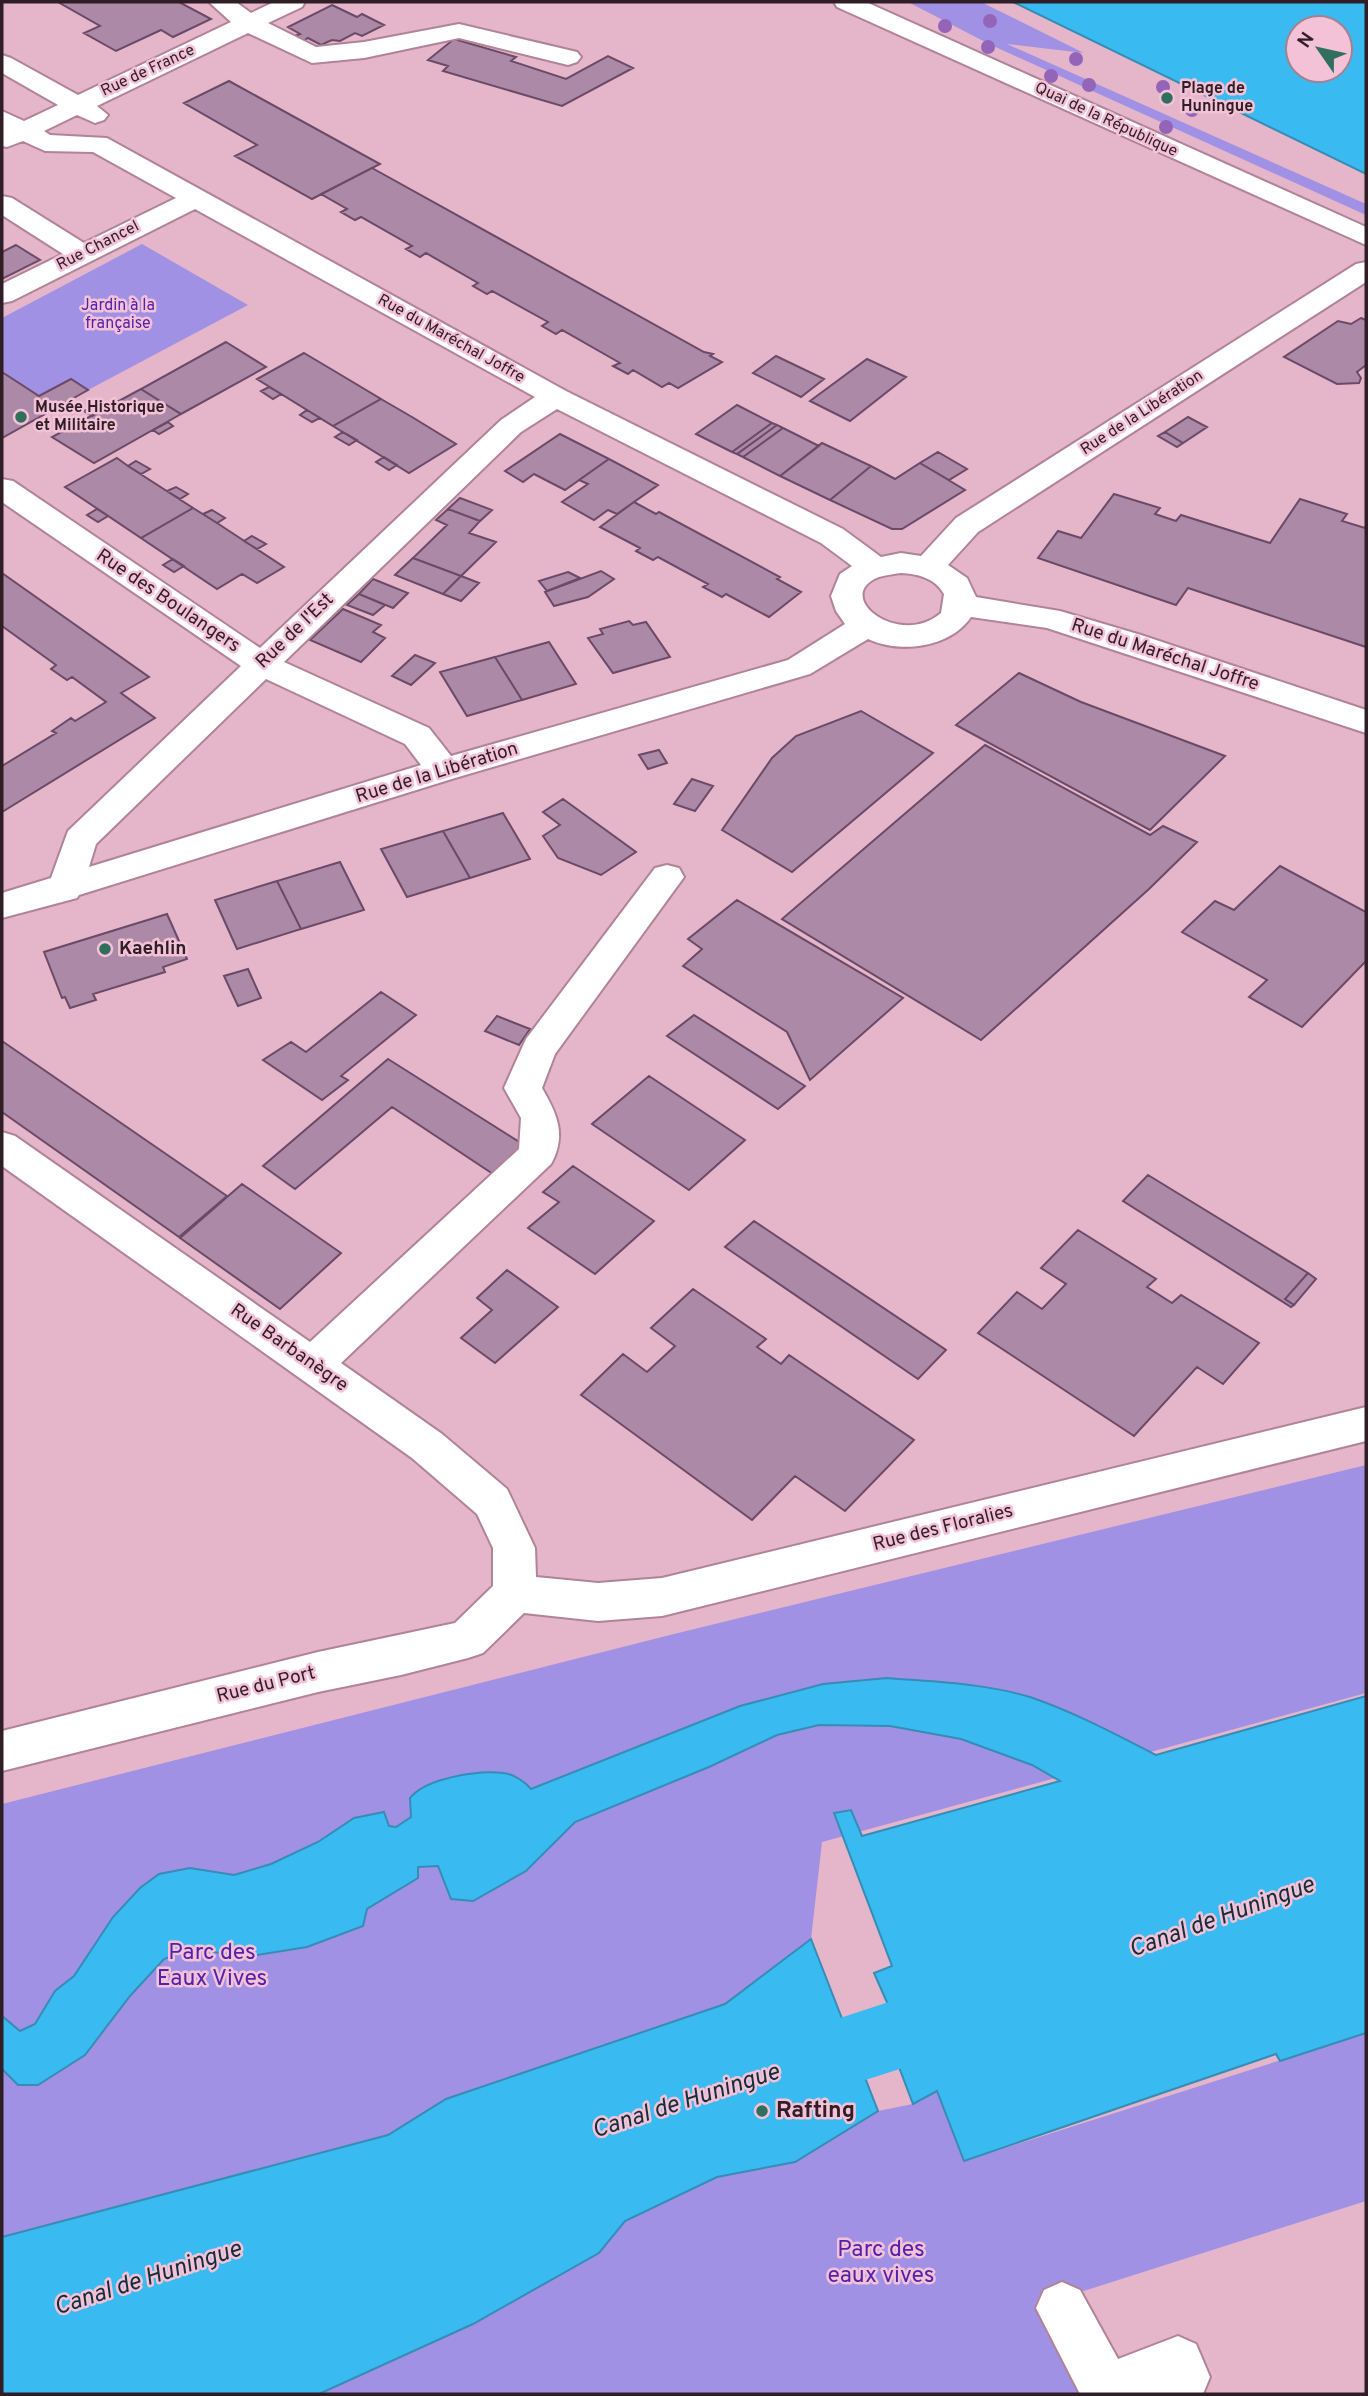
<svg xmlns="http://www.w3.org/2000/svg" width="1368" height="2396" viewBox="0 0 1368 2396" font-family="Overpass,sans-serif">
<rect width="100%" height="100%" fill="#e5b5ca"/>
<!-- green -->
<path fill="#a091e5" d="M 908,2 L 981,2 L 1084,53 L 1007,44 L 1366,204 L 1366,215 L 991,45 Z
M 142,244 L 248,305 L 88,390 L 71,379 L 39,396 L 2,372 L 2,318 Z
M 1366,1465 L 1366,1693 L 822,1842 L 811,1939 L 725,2004 L 446,2099 L 388,2135 L 2,2237 L 2,1804 L 674,1634 Z
M 1366,2033 L 1366,2201 L 1068,2296 L 1053,2321 L 1092,2394 L 320,2394 L 473,2324 L 599,2253 L 625,2221 L 717,2177 L 795,2162 L 878,2111 L 913,2104 L 937,2091 L 964,2161 Z"/>
<!-- water -->
<path fill="#39bbf1" stroke="#368cb4" stroke-width="2" fill-rule="evenodd" d="M 1013,2 L 1366,2 L 1366,174 ZM 1298,28 L 1340,28 L 1340,70 L 1298,70 Z
M 887,1678 C 934,1682 984,1683 1030,1697 C 1074,1712 1115,1734 1156,1755 L 1366,1696 L 1366,2033 L 1280,2061 L 1276,2054 L 964,2161 L 937,2091 L 913,2104 L 894,2054 L 920,2048 L 909,2011 L 893,2016 L 874,1973 L 892,1966 L 834,1813 L 851,1810 L 862,1836 L 1060,1781 L 1032,1765 L 961,1739 L 890,1726 L 819,1725 L 777,1735 L 709,1767 L 575,1822 L 526,1871 L 473,1901 L 451,1899 L 438,1866 L 418,1867 L 418,1878 L 367,1909 L 363,1926 L 307,1947 L 239,1958 L 195,1947 L 164,1959 L 130,1996 L 85,2055 L 38,2085 L 18,2085 L 2,2069 L 2,2016 L 20,2031 L 35,2024 L 55,1991 L 74,1976 L 113,1917 L 140,1888 L 159,1874 L 190,1868 L 234,1875 L 271,1864 L 318,1842 L 354,1818 L 384,1812 L 389,1826 L 396,1827 L 411,1817 L 410,1798 C 426,1778 478,1770 503,1773 C 514,1774 525,1782 531,1789 L 740,1706 L 823,1684 Z
M 811,1939 L 878,2111 L 795,2162 L 717,2177 L 625,2221 L 599,2253 L 473,2324 L 319,2394 L 2,2394 L 2,2237 L 388,2135 L 446,2099 L 725,2004 Z"/>
<g fill="none" stroke-linecap="round" stroke-linejoin="round">
<!-- canal -->
<path fill="#39bbf1" fill-rule="evenodd" d="M 989,1969 L 1014,1979 L 1025,2004 L 1014,2029 L 937,2057 L 778,2108 L 752,2097 L 742,2072 L 752,2047 Z"/>
</g>
<!-- building -->
<path fill="#ad89a8" stroke="#6b4a67" stroke-width="2" d="M 58,2 L 179,2 L 211,19 L 173,37 L 161,30 L 116,51 L 84,33 L 100,26 Z
M 332,5 L 357,17 L 362,14 L 384,25 L 362,36 L 355,33 L 340,41 L 332,40 L 321,45 L 308,38 L 301,42 L 292,37 L 300,34 L 288,27 Z
M 454,39 L 516,57 L 511,61 L 566,79 L 608,56 L 633,68 L 562,106 L 443,71 L 448,66 L 428,60 Z
M 229,81 L 380,164 L 312,199 L 235,156 L 257,145 L 184,103 Z
M 372,168 L 704,352 L 713,354 L 710,356 L 722,362 L 678,388 L 669,383 L 662,387 L 633,370 L 628,374 L 613,366 L 620,363 L 562,330 L 556,334 L 542,326 L 548,322 L 492,291 L 487,294 L 473,286 L 478,283 L 426,253 L 420,257 L 406,249 L 412,246 L 361,217 L 355,220 L 341,212 L 347,209 L 321,194 Z
M 16,245 L 40,260 L 2,279 L 2,252 Z
M 1361,318 L 1366,320 L 1366,365 L 1357,372 L 1361,378 L 1359,383 L 1337,384 L 1284,357 L 1338,321 L 1351,324 Z
M 226,342 L 266,367 L 181,414 L 141,389 Z
M 304,353 L 336,372 L 381,399 L 333,426 L 257,379 Z
M 776,356 L 824,379 L 801,397 L 753,373 Z
M 867,359 L 906,377 L 850,421 L 810,401 Z
M 2,372 L 39,396 L 71,379 L 88,390 L 2,438 Z
M 269,387 L 281,394 L 273,399 L 261,391 Z
M 141,389 L 181,414 L 94,463 L 52,437 Z
M 381,399 L 412,417 L 456,444 L 409,473 L 333,426 Z
M 98,404 L 105,409 L 92,416 L 84,411 Z
M 737,405 L 772,423 L 732,452 L 696,434 Z
M 307,410 L 320,418 L 312,422 L 300,415 Z
M 1188,417 L 1207,427 L 1183,443 L 1165,432 Z
M 168,422 L 173,426 L 159,434 L 153,430 Z
M 772,423 L 777,425 L 737,454 L 732,452 Z
M 777,425 L 783,428 L 743,457 L 737,454 Z
M 783,428 L 819,446 L 780,476 L 743,457 Z
M 343,432 L 357,440 L 349,445 L 335,437 Z
M 1165,432 L 1183,443 L 1177,447 L 1158,436 Z
M 560,434 L 609,459 L 565,490 L 534,474 L 523,482 L 505,471 Z
M 822,443 L 871,466 L 830,500 L 780,476 Z
M 938,452 L 967,469 L 949,480 L 920,463 Z
M 384,457 L 397,465 L 389,470 L 376,462 Z
M 117,458 L 128,466 L 193,508 L 141,538 L 65,487 Z
M 609,459 L 658,485 L 617,514 L 608,510 L 594,520 L 562,502 L 588,484 L 579,480 Z
M 136,461 L 150,469 L 141,474 L 128,466 Z
M 920,463 L 965,490 L 902,529 L 892,529 L 830,500 L 871,466 L 895,479 Z
M 176,487 L 188,494 L 180,499 L 167,491 Z
M 1114,494 L 1160,508 L 1155,514 L 1176,521 L 1181,515 L 1270,543 L 1300,499 L 1347,514 L 1342,521 L 1365,528 L 1366,525 L 1366,647 L 1188,588 L 1176,605 L 1038,558 L 1058,531 L 1081,538 Z
M 460,498 L 492,510 L 480,521 L 448,509 Z
M 634,502 L 656,514 L 659,512 L 780,577 L 777,579 L 801,592 L 769,617 L 726,594 L 722,597 L 703,587 L 708,584 L 658,557 L 653,560 L 636,551 L 640,548 L 600,527 Z
M 193,508 L 217,523 L 284,567 L 257,583 L 242,574 L 217,589 L 141,538 Z
M 97,509 L 108,516 L 98,522 L 87,515 Z
M 448,509 L 480,521 L 469,533 L 496,542 L 461,576 L 413,558 L 447,525 L 436,520 Z
M 212,510 L 225,518 L 217,523 L 203,514 Z
M 252,536 L 266,544 L 257,549 L 244,541 Z
M 413,558 L 461,576 L 443,594 L 395,575 Z
M 173,559 L 184,566 L 174,572 L 163,565 Z
M 601,571 L 614,579 L 588,597 L 554,606 L 545,592 Z
M 568,572 L 580,578 L 547,591 L 539,581 Z
M 2,573 L 149,677 L 121,693 L 155,718 L 2,812 L 2,766 L 56,733 L 52,731 L 71,718 L 75,721 L 106,702 L 72,677 L 67,680 L 51,669 L 56,665 L 2,626 Z
M 461,576 L 479,583 L 461,601 L 443,594 Z
M 373,579 L 408,593 L 393,608 L 359,594 Z
M 359,594 L 385,605 L 373,615 L 347,605 Z
M 343,609 L 381,625 L 373,632 L 385,638 L 361,662 L 310,640 Z
M 629,621 L 633,625 L 646,622 L 670,657 L 613,673 L 588,638 L 603,634 L 600,629 Z
M 549,642 L 576,684 L 522,700 L 495,657 Z
M 415,655 L 435,663 L 411,685 L 392,676 Z
M 495,657 L 522,700 L 467,716 L 440,672 Z
M 1019,673 L 1081,702 L 1225,756 L 1150,830 L 956,725 Z
M 861,711 L 933,753 L 792,872 L 722,830 L 772,758 L 796,736 Z
M 985,745 L 1150,835 L 1163,826 L 1197,842 L 1149,889 L 981,1040 L 782,919 Z
M 659,750 L 667,763 L 648,769 L 639,755 Z
M 692,779 L 713,786 L 695,811 L 674,804 Z
M 563,799 L 636,852 L 601,875 L 558,858 L 543,836 L 560,825 L 543,812 Z
M 503,813 L 530,859 L 470,878 L 443,831 Z
M 443,831 L 470,878 L 407,897 L 381,849 Z
M 340,862 L 364,910 L 301,929 L 277,881 Z
M 1280,866 L 1366,912 L 1366,961 L 1302,1027 L 1249,997 L 1267,980 L 1182,932 L 1215,901 L 1234,910 Z
M 277,881 L 301,929 L 237,949 L 215,900 Z
M 737,900 L 903,998 L 810,1080 L 787,1032 L 683,966 L 702,949 L 688,939 Z
M 167,914 L 187,959 L 163,967 L 165,972 L 93,994 L 96,1000 L 70,1008 L 65,997 L 62,998 L 44,952 Z
M 248,969 L 261,998 L 238,1006 L 224,976 Z
M 381,992 L 416,1015 L 341,1076 L 348,1080 L 322,1100 L 263,1060 L 291,1042 L 306,1052 Z
M 694,1015 L 805,1086 L 778,1109 L 667,1036 Z
M 497,1016 L 530,1029 L 519,1045 L 485,1031 Z
M 2,1041 L 227,1196 L 179,1237 L 2,1112 Z
M 388,1059 L 524,1145 L 493,1174 L 392,1107 L 295,1189 L 263,1166 Z
M 649,1076 L 745,1140 L 689,1190 L 592,1124 Z
M 573,1166 L 654,1221 L 595,1274 L 528,1228 L 559,1202 L 543,1192 Z
M 1148,1175 L 1308,1273 L 1285,1299 L 1294,1305 L 1291,1307 L 1123,1201 Z
M 242,1184 L 341,1253 L 280,1309 L 180,1238 Z
M 754,1221 L 946,1350 L 918,1379 L 725,1247 Z
M 1078,1230 L 1156,1279 L 1147,1287 L 1172,1303 L 1181,1295 L 1259,1343 L 1223,1384 L 1197,1367 L 1134,1436 L 978,1333 L 1017,1292 L 1042,1309 L 1066,1284 L 1041,1268 Z
M 507,1270 L 558,1307 L 495,1363 L 461,1338 L 492,1310 L 477,1298 Z
M 1308,1273 L 1316,1279 L 1294,1305 L 1285,1299 Z
M 693,1289 L 766,1339 L 757,1347 L 781,1364 L 789,1355 L 914,1440 L 845,1511 L 795,1476 L 752,1520 L 581,1395 L 623,1354 L 647,1372 L 675,1346 L 651,1328 Z"/>
<g fill="none" stroke-linecap="round" stroke-linejoin="round">
<defs>
<path id="minor" d="M 209,2 L 236,2 L 251,13 L 274,2 L 305,2 L 302,7 L 268,23 L 316,47 L 364,42 L 459,24 L 577,52 L 581,57 L 577,62 L 568,65 L 459,38 L 364,58 L 312,63 L 248,33 L 97,106 L 108,115 L 104,120 L 95,123 L 77,115 L 44,131 L 50,135 L 107,138 L 566,391 L 843,529 L 881,557 L 901,553 L 921,556 L 956,518 L 1356,264 L 1366,262 L 1366,282 L 978,532 L 948,565 L 967,578 L 976,597 L 1060,611 L 1141,635 L 1366,710 L 1366,733 L 1047,628 L 971,617 C 950,648 900,654 868,639 L 810,674 L 455,778 L 79,895 L 77,898 L 2,918 L 2,893 L 51,878 L 68,831 L 241,666 L 2,502 L 2,479 L 13,481 L 260,648 L 501,420 L 535,397 L 195,209 L 12,301 L 2,303 L 2,284 L 63,254 L 2,215 L 2,196 L 12,198 L 84,243 L 176,198 L 93,152 L 45,151 L 23,141 L 7,147 L 2,146 L 2,111 L 24,121 L 58,105 L 2,73 L 2,55 L 11,58 L 78,95 L 231,22 ZM 557,409 L 821,543 L 852,566 L 840,574 L 831,596 L 836,611 L 845,624 L 788,660 L 451,756 L 429,728 L 284,662 L 521,432 ZM 901,573 C 918,574 935,578 944,594 L 941,613 C 899,649 831,596 879,577 C 886,575 894,574 901,573 ZM 266,679 L 405,744 L 421,765 L 89,867 L 96,844 Z
M 834,2 L 866,2 L 1366,227 L 1366,245 L 837,7 Z
M 667,865 L 679,868 L 684,877 L 555,1054 L 542,1088 C 557,1114 567,1135 551,1164 L 341,1363 L 442,1434 L 507,1489 L 535,1548 L 536,1577 L 598,1583 L 662,1578 L 1366,1407 L 1366,1441 L 662,1616 L 598,1621 L 524,1613 L 483,1653 L 468,1658 L 401,1675 L 318,1692 L 2,1771 L 2,1731 L 318,1652 L 455,1623 L 493,1586 L 493,1548 L 477,1514 L 412,1458 L 2,1166 L 2,1132 L 15,1136 L 310,1342 L 519,1149 L 521,1118 L 504,1088 L 526,1039 L 655,868 Z
M 1062,2282 L 1080,2290 L 1118,2359 L 1178,2336 L 1196,2344 L 1210,2377 L 1203,2394 L 1080,2394 L 1036,2308 L 1044,2290 Z"/>
</defs>
<!-- minor casing -->
<use href="#minor" stroke="#b08397" stroke-width="4"/>
<!-- minor -->
<use href="#minor" fill="#fff" fill-rule="evenodd"/>
</g>
<!-- trees -->
<g fill="#9464b9">
<circle cx="990" cy="21" r="7"/>
<circle cx="945" cy="26" r="7"/>
<circle cx="988" cy="47" r="7"/>
<circle cx="1076" cy="59" r="7"/>
<circle cx="1051" cy="76" r="7"/>
<circle cx="1089" cy="85" r="7"/>
<circle cx="1163" cy="87" r="7"/>
<circle cx="1192" cy="110" r="7"/>
<circle cx="1166" cy="127" r="7"/>
</g>
<!-- markers -->
<g fill="#316f5d" stroke="#f3c2d7" stroke-width="2.5">
<circle cx="1167" cy="98" r="7"/>
<circle cx="21" cy="417" r="7"/>
<circle cx="105" cy="949" r="7"/>
<circle cx="762" cy="2111" r="7"/>
</g>
<g text-anchor="middle" dominant-baseline="central" stroke-width="5" stroke-linejoin="round" paint-order="stroke">
<!-- far-street labels -->
<g font-size="16" fill="#301e26" stroke="#f3c2d7">
<text transform="translate(148 71) rotate(-25)">Rue de France</text>
<text transform="translate(1106 120) rotate(25)">Quai de la République</text>
<text transform="translate(98 246) rotate(-27)">Rue Chancel</text>
<text transform="translate(451 339) rotate(29)">Rue du Maréchal Joffre</text>
<text transform="translate(1142 413) rotate(-33)">Rue de la Libération</text>
</g>
<!-- far-poi labels -->
<g font-size="16" font-weight="bold" fill="#301e26" stroke="#f3c2d7" text-anchor="start">
<text x="1181" y="89">Plage de<tspan x="1181" dy="18">Huningue</tspan></text>
<text x="35" y="408">Musée Historique<tspan x="35" dy="18">et Militaire</tspan></text>
</g>
<!-- far-park labels -->
<g font-size="16" fill="#5222ab" stroke="#f3c2d7">
<text x="118" y="306">Jardin à la<tspan x="118" dy="18">française</tspan></text>
</g>
<!-- street labels -->
<g font-size="19" fill="#301e26" stroke="#f3c2d7">
<text transform="translate(168 601) rotate(34)">Rue des Boulangers</text>
<text transform="translate(295 631) rotate(-44)">Rue de l'Est</text>
<text transform="translate(1165 655) rotate(18)">Rue du Maréchal Joffre</text>
<text transform="translate(437 773) rotate(-17)">Rue de la Libération</text>
<text transform="translate(289 1348) rotate(35)">Rue Barbanègre</text>
<text transform="translate(943 1528) rotate(-14)">Rue des Floralies</text>
<text transform="translate(266 1685) rotate(-14)">Rue du Port</text>
</g>
<!-- poi labels -->
<g font-size="19" font-weight="bold" fill="#301e26" stroke="#f3c2d7" text-anchor="start">
<text x="119" y="949">Kaehlin</text>
</g>
<!-- near-park labels -->
<g font-size="23" fill="#5222ab" stroke="#f3c2d7">
<text x="212" y="1953">Parc des<tspan x="212" dy="26">Eaux Vives</tspan></text>
<text x="881" y="2250">Parc des<tspan x="881" dy="26">eaux vives</tspan></text>
</g>
<!-- near-poi labels -->
<g font-size="23" font-weight="bold" fill="#301e26" stroke="#f3c2d7" text-anchor="start">
<text x="776" y="2111">Rafting</text>
</g>
<!-- near-water labels -->
<g font-size="24" font-style="italic" fill="#132d3a" stroke="#f3c2d7">
<text transform="translate(1222 1918) rotate(-20)">Canal de Huningue</text>
<text transform="translate(686 2102) rotate(-18)">Canal de Huningue</text>
<text transform="translate(148 2279) rotate(-18)">Canal de Huningue</text>
</g>
</g>
<!-- border -->
<rect width="1368" height="2396" fill="none" stroke="#301e26" stroke-width="7"/>
<!-- north arrow -->
<g transform="translate(1319 49) rotate(304)"><circle r="33" fill="#f3c2d7" stroke="#a58090" stroke-width="2"/>
<path d="M0-5L12 26L0 18L-12 26Z" fill="#316f5d"/>
<text y="-10" font-size="19" font-weight="bold" text-anchor="middle" fill="#301e26">N</text>
</g>
</svg>
